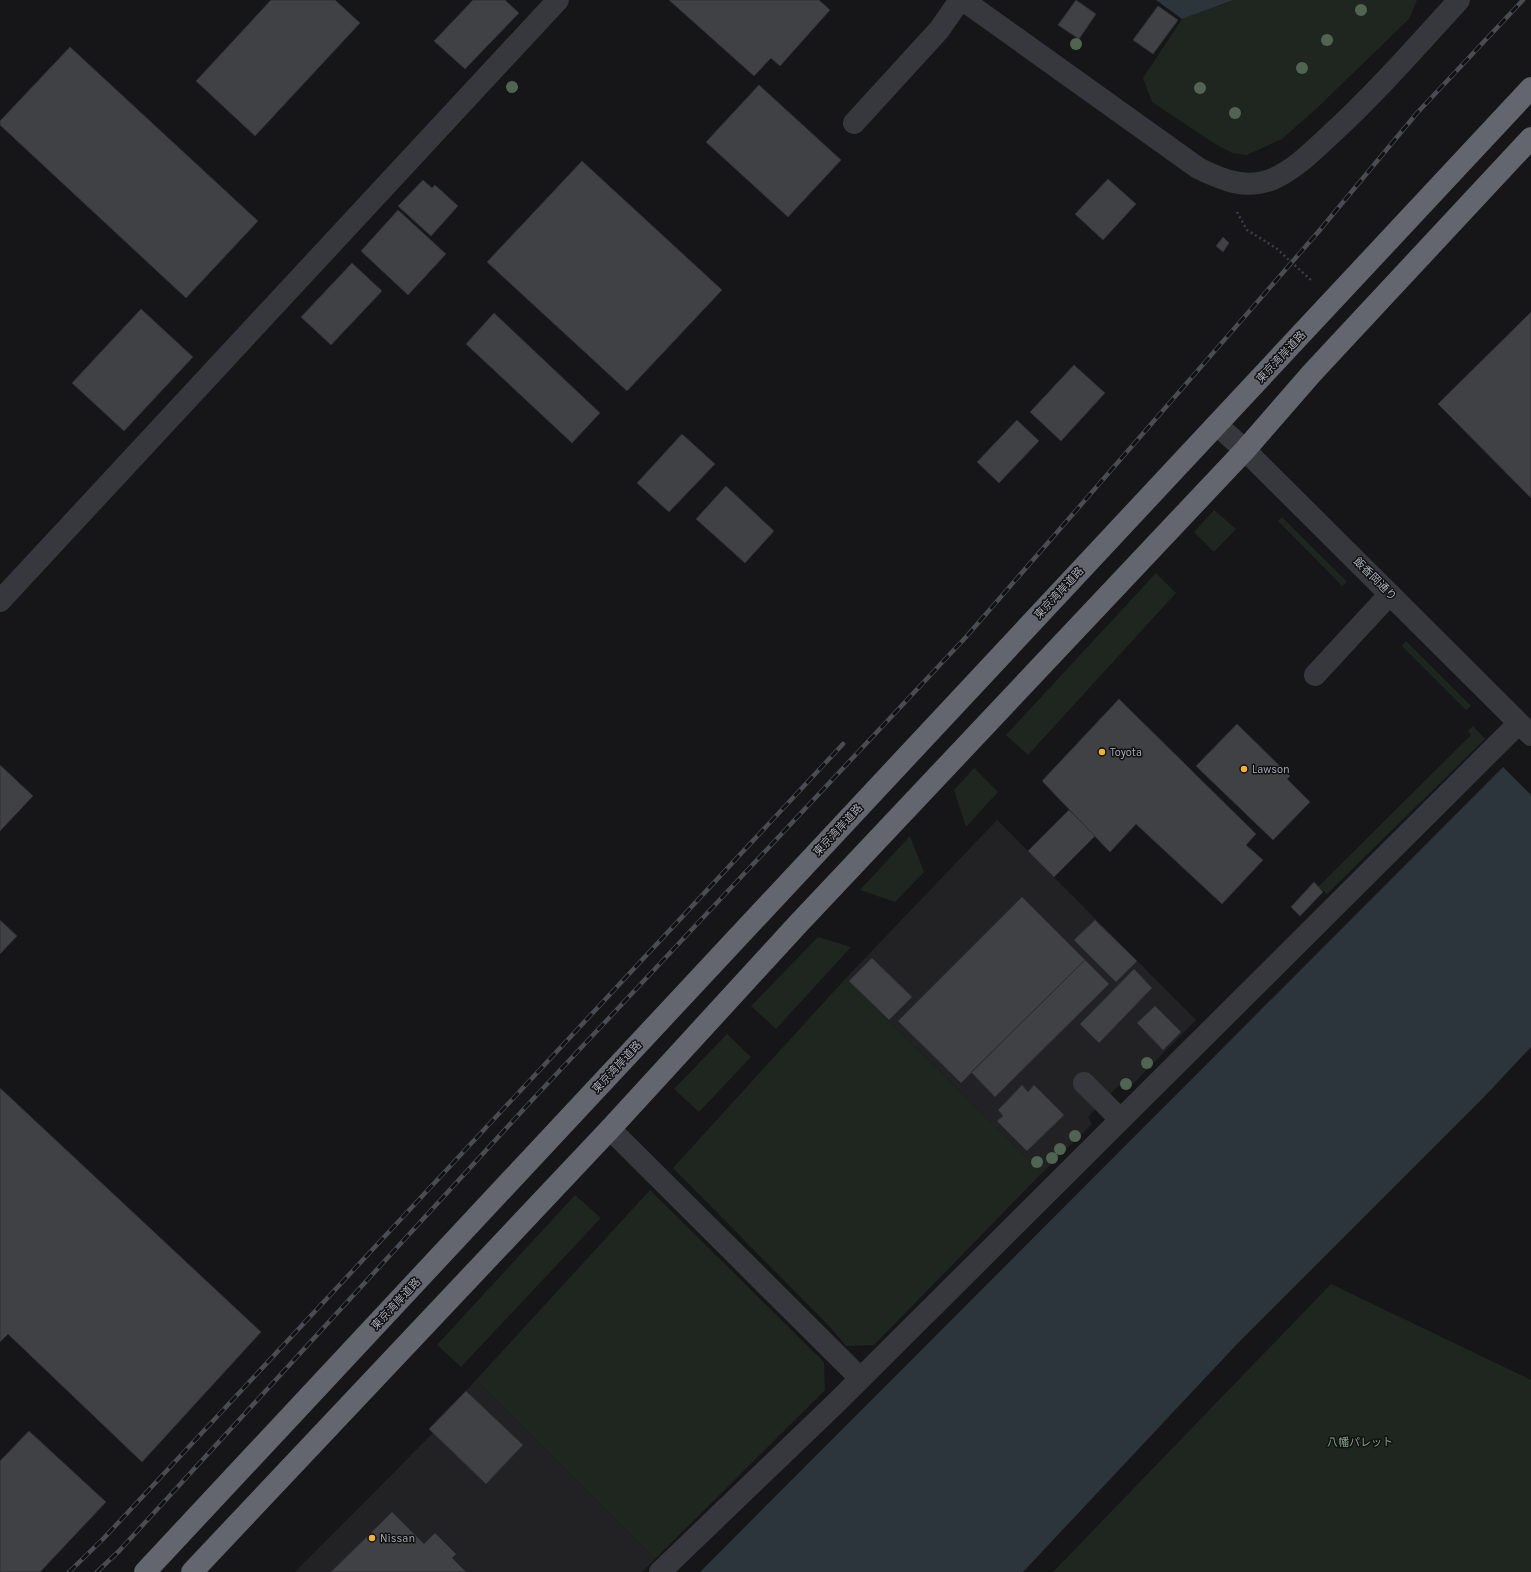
<svg xmlns="http://www.w3.org/2000/svg" width="1531" height="1572" viewBox="0 0 1531 1572" font-family="Karla,'Noto Sans JP',sans-serif">
<rect width="100%" height="100%" fill="#161618"/>
<!-- built -->
<path fill="#222225" d="M 997,820 L 1196,1020 L 1126,1091 L 1119,1085 L 1088,1117 L 1092,1124 L 1042,1173 L 846,978 Z
M 476,1380 L 655,1559 L 642,1572 L 295,1572 L 433,1433 L 429,1429 Z"/>
<!-- green -->
<path fill="#1e261f" d="M 1233,0 L 1417,0 L 1409,19 L 1316,109 L 1282,139 L 1247,155 L 1232,153 L 1212,142 L 1152,102 L 1143,78 L 1182,19 Z
M 1214,510 L 1236,529 L 1214,552 L 1194,532 Z
M 1282,517 L 1347,582 L 1342,586 L 1278,521 Z
M 1156,573 L 1176,593 L 1028,755 L 1006,735 Z
M 1406,641 L 1471,706 L 1466,710 L 1402,646 Z
M 1473,726 L 1485,739 L 1327,894 L 1318,887 L 1471,735 L 1468,731 Z
M 974,768 L 998,792 L 966,827 L 954,790 Z
M 910,836 L 924,872 L 895,902 L 860,890 Z
M 818,937 L 851,947 L 776,1029 L 751,1006 Z
M 846,978 L 1042,1173 L 874,1345 L 846,1346 L 830,1327 L 673,1168 Z
M 727,1034 L 751,1057 L 699,1112 L 674,1089 Z
M 650,1190 L 824,1362 L 825,1390 L 655,1559 L 476,1380 Z
M 575,1195 L 601,1218 L 461,1367 L 437,1345 Z
M 1331,1284 L 1531,1380 L 1531,1572 L 1053,1572 Z"/>
<!-- water -->
<path fill="#2c353c" d="M 1156,0 L 1233,0 L 1182,19 Z
M 1531,739 L 1531,1047 L 1485,1096 L 1238,1343 L 1023,1572 L 700,1572 Z"/>
<!-- pier -->
<path fill="#161618" d="M 1531,737 L 1531,795 L 1502,766 Z"/>
<!-- building -->
<path fill="#404145" stroke="#303034" d="M 271,0 L 335,0 L 360,23 L 255,136 L 196,81 Z
M 473,0 L 505,0 L 519,13 L 465,69 L 434,41 Z
M 669,0 L 819,0 L 830,10 L 780,66 L 771,58 L 754,76 Z
M 1076,0 L 1096,14 L 1079,39 L 1058,25 Z
M 1158,6 L 1178,20 L 1153,54 L 1133,40 Z
M 70,47 L 258,221 L 186,298 L 0,125 L 0,121 Z
M 759,85 L 841,160 L 788,217 L 706,142 Z
M 582,161 L 722,290 L 627,391 L 487,262 Z
M 1108,179 L 1136,204 L 1103,240 L 1075,214 Z
M 423,180 L 432,188 L 435,185 L 458,206 L 431,236 L 398,206 Z
M 398,210 L 446,254 L 408,295 L 361,251 Z
M 1223,237 L 1229,243 L 1223,252 L 1216,246 Z
M 352,263 L 382,291 L 331,345 L 301,317 Z
M 141,309 L 193,357 L 124,431 L 72,383 Z
M 1531,312 L 1531,498 L 1438,404 Z
M 494,313 L 600,413 L 572,443 L 466,344 Z
M 1074,365 L 1105,393 L 1061,441 L 1030,412 Z
M 1017,420 L 1039,441 L 999,483 L 977,462 Z
M 682,434 L 715,464 L 669,512 L 637,483 Z
M 726,486 L 774,531 L 745,563 L 696,519 Z
M 1119,699 L 1256,834 L 1246,845 L 1263,860 L 1222,904 L 1136,824 L 1110,852 L 1042,781 Z
M 1237,724 L 1290,776 L 1287,779 L 1310,802 L 1273,840 L 1196,766 Z
M 0,765 L 33,796 L 0,831 Z
M 1069,810 L 1095,836 L 1054,877 L 1028,851 Z
M 1314,882 L 1323,892 L 1300,916 L 1291,907 Z
M 1022,897 L 1085,960 L 961,1083 L 898,1021 Z
M 0,920 L 17,936 L 0,954 Z
M 1095,920 L 1137,961 L 1116,982 L 1074,940 Z
M 872,958 L 912,997 L 889,1020 L 849,981 Z
M 1085,960 L 1109,984 L 995,1097 L 971,1072 Z
M 1134,969 L 1152,988 L 1099,1043 L 1080,1024 Z
M 1155,1006 L 1181,1032 L 1163,1050 L 1137,1023 Z
M 1022,1085 L 1028,1092 L 1034,1085 L 1064,1115 L 1027,1151 L 997,1121 L 1003,1116 L 998,1110 Z
M 0,1088 L 261,1332 L 142,1462 L 8,1334 L 0,1342 Z
M 466,1391 L 523,1445 L 486,1484 L 429,1429 Z
M 29,1431 L 106,1502 L 40,1572 L 0,1572 L 0,1461 Z
M 392,1512 L 424,1544 L 435,1533 L 456,1554 L 452,1558 L 466,1572 L 331,1572 Z"/>
<g fill="none" stroke-linecap="round" stroke-linejoin="round">
<!-- path -->
<path stroke="#3d3f44" stroke-width="2.5" stroke-dasharray="2 3" stroke-linecap="butt" d="M 1237,212 L 1247,230 L 1276,248 L 1312,281"/>
<!-- minor -->
<path stroke="#37383d" stroke-width="22" d="M 963,0 L 1198,168 C 1222,180 1246,190 1273,179 C 1295,169 1312,152 1329,136 C 1375,94 1417,46 1459,0
M 854,123 L 939,30 L 960,0
M 1217,425 L 1245,450 L 1531,735
M 0,601 L 558,0
M 1315,675 L 1390,594
M 1084,1083 L 1120,1119
M 610,1129 L 860,1378
M 660,1572 L 837,1402 L 1519,723"/>
<!-- highway -->
<path stroke="#63666e" stroke-width="22" d="M 145,1572 L 1531,88
M 192,1572 L 610,1129 L 798,924 L 1245,450 L 1312,373 L 1531,138"/>
<defs>
<path id="rail" d="M 69,1572 L 104,1538 L 843,744
M 97,1572 L 119,1551 L 534,1098 L 966,637 L 1319,231 L 1417,113 L 1523,0"/>
</defs>
<!-- rail casing -->
<use href="#rail" stroke="#4a4c52" stroke-width="4.5"/>
<!-- rail -->
<use href="#rail" stroke="#111113" stroke-width="3" stroke-dasharray="9" stroke-linecap="butt"/>
</g>
<!-- trees -->
<g fill="#506452">
<circle cx="1361" cy="10" r="6"/>
<circle cx="1327" cy="40" r="6"/>
<circle cx="1076" cy="44" r="6"/>
<circle cx="1302" cy="68" r="6"/>
<circle cx="512" cy="87" r="6"/>
<circle cx="1200" cy="88" r="6"/>
<circle cx="1235" cy="113" r="6"/>
<circle cx="1147" cy="1063" r="6"/>
<circle cx="1126" cy="1084" r="6"/>
<circle cx="1075" cy="1136" r="6"/>
<circle cx="1060" cy="1149" r="6"/>
<circle cx="1052" cy="1158" r="6"/>
<circle cx="1037" cy="1162" r="6"/>
</g>
<!-- markers -->
<g fill="#f2b134" stroke="#111113" stroke-width="1.5">
<circle cx="1102" cy="752" r="4"/>
<circle cx="1244" cy="769" r="4"/>
<circle cx="372" cy="1538" r="4"/>
</g>
<g text-anchor="middle" dominant-baseline="central" stroke-width="3" stroke-linejoin="round" paint-order="stroke">
<!-- street labels -->
<g font-size="11" fill="#a8adb8" stroke="#111113">
<text transform="translate(1281 357) rotate(-47)">東京湾岸道路</text>
<text transform="translate(1375 579) rotate(45)">飯香岡通り</text>
<text transform="translate(1059 593) rotate(-47)">東京湾岸道路</text>
<text transform="translate(838 830) rotate(-47)">東京湾岸道路</text>
<text transform="translate(617 1067) rotate(-47)">東京湾岸道路</text>
<text transform="translate(396 1304) rotate(-47)">東京湾岸道路</text>
</g>
<!-- poi labels -->
<g font-size="11" fill="#a8adb8" stroke="#111113" text-anchor="start">
<text x="1110" y="752">Toyota</text>
<text x="1252" y="769">Lawson</text>
<text x="380" y="1538">Nissan</text>
</g>
<!-- park labels -->
<g font-size="11" fill="#7fa381" stroke="#111113">
<text x="1360" y="1442">八幡パレット</text>
</g>
</g>
</svg>
